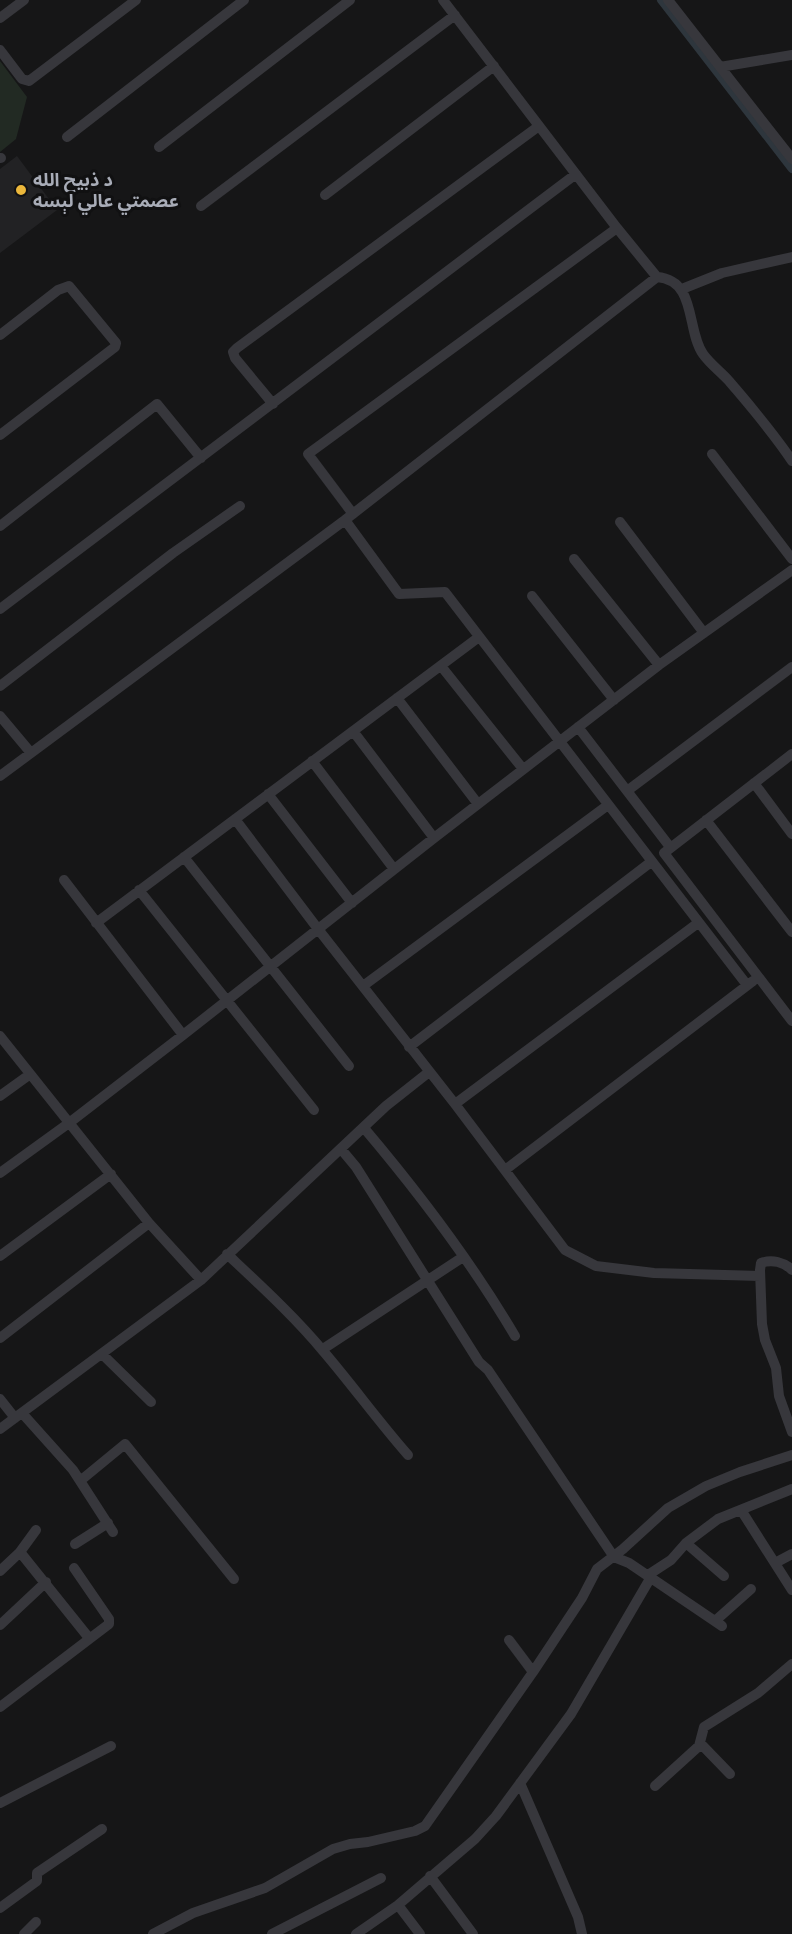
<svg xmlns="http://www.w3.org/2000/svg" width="792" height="1934" viewBox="0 0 792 1934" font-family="'DM Sans','Noto Sans Arabic',sans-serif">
<rect width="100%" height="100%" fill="#161617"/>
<!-- built -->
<path fill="#222224" d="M 17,156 L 57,210 L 0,253 L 0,169 Z"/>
<!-- green -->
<path fill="#222a23" d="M 0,61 L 27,97 L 16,139 L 0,152 Z"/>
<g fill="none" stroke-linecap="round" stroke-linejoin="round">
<!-- canal -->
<path stroke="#2e363d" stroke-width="8" d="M 661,0 L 792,169"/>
<!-- minor -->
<path stroke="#37373c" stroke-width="10" d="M 443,0 L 617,228 L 657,277 C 697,280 686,330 703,354 C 710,364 721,372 729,381 C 751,407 773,432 792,461
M 668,0 L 792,159
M 0,18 L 24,0
M 0,50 L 22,79 L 29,81 L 136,0
M 720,67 L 792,55
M 67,137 L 244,0
M 159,147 L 350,0
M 0,158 L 1,158
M 325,195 L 494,66
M 201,206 L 455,15
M 682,289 L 722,273 L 792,257
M 0,335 L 58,290 L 69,286 L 116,343 L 115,347 L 0,435
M 273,404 L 235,358 L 233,352 L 237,348 L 539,126
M 712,454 L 792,559
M 353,514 L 308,454 L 617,228
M 345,520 L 399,594 L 445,592 L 747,985
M 620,522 L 704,633
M 0,526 L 157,404 L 201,458
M 574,559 L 659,665
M 532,596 L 614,700
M 0,609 L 576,174
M 441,666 L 523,769
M 0,686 L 173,553 L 240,506
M 397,698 L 478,804
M 0,716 L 31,753
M 578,727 L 670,847
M 353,731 L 434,838
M 792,754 L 664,853 L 792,1021
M 312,761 L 394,869
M 0,776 L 345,520 L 657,277
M 754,783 L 792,834
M 627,791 L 792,667
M 268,794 L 352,903
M 235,819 L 318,929 L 455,1104 L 565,1250 L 596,1266 L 654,1273 L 760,1276
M 706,820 L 792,932
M 184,857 L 349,1066
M 64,880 L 183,1035
M 139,890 L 314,1110
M 96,923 L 479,637
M 363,986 L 608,805
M 0,1036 L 149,1223 L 201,1280
M 409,1047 L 651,862
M 0,1096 L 29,1075
M 455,1104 L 698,923
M 364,1128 C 419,1193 472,1263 515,1336
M 341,1149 L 356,1167 L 479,1362 L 488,1370 L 614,1557 L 629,1563 L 722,1626
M 505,1170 L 753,981
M 0,1173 L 69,1123 L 183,1035 L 434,838 L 659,665 L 792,570
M 227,1254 C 260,1285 295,1317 324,1352 C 353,1386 379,1422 408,1455
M 0,1256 L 111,1174
M 792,1270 C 784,1262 772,1259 761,1263 L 760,1270 L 762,1324 L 765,1340 L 776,1368 L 779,1396 L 792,1432
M 0,1338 L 149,1223
M 323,1349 L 463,1257
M 102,1354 L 151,1402
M 0,1399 L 15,1418
M 22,1413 L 73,1470 L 113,1532
M 0,1429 L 201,1280 L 386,1106 L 429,1072
M 80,1481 L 125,1444 L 234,1579
M 741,1510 L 792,1590
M 686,1543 L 724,1576
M 75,1544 L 108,1523
M 20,1552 L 89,1638
M 775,1563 L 792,1554
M 0,1571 L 20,1552 L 36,1530
M 648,1575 L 671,1560 L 686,1543 L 718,1519 L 792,1489
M 715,1621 L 751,1589
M 0,1625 L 46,1582
M 509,1640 L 533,1672
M 0,1707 L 109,1624 L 109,1619 L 74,1568
M 701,1744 L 730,1774
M 520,1783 L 578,1917 L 582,1934
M 655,1786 L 699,1746 L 704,1727 L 758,1693 L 792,1664
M 0,1803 L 111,1746
M 430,1876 L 473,1934
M 398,1905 L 420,1934
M 0,1908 L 37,1881 L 37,1873 L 102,1829
M 24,1934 L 36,1922
M 153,1934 L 193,1913 L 265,1888 L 333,1849 L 350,1844 L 368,1842 L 415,1831 L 425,1826 L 533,1672 L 582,1598 L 597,1569 L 623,1549 L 668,1508 L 706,1486 L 740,1472 L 792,1455
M 272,1934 L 381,1878
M 356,1934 L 398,1905 L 475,1839 L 496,1816 L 571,1714 L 651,1577"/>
</g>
<!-- markers -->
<circle fill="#ebb73b" stroke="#111112" stroke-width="2" cx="21" cy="190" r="6"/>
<g text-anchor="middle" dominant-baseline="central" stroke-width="6" stroke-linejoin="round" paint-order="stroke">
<!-- poi labels -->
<g font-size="18" font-weight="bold" fill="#a8acb7" stroke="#111112" text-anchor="start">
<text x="33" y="180">د ذبیح الله<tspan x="33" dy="21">عصمتي عالي لېسه</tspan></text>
</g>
</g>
</svg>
